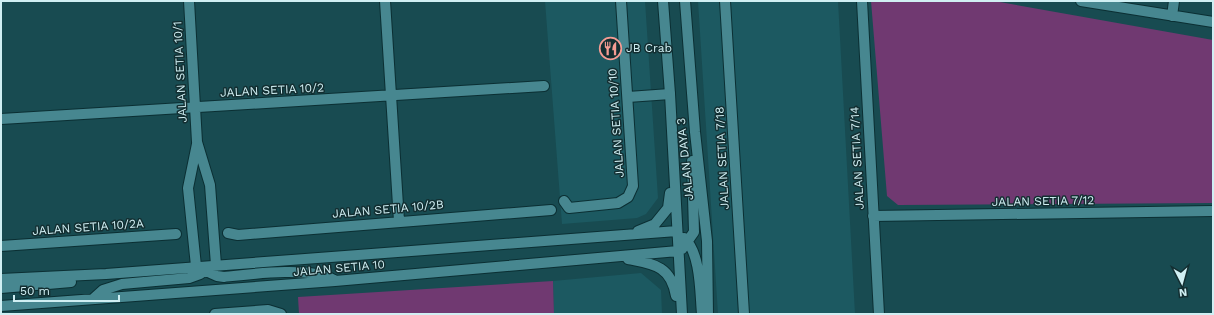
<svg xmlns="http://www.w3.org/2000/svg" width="1214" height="315" viewBox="0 0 1214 315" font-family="'Work Sans',sans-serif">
<rect width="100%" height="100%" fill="#184b51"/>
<!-- built -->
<path fill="#1c5961" d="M 545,1 L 645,1 L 658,198 L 646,214 L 637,218 L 562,224 Z
M 698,1 L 838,1 L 855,314 L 718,314 Z
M 641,273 L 661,290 L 662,314 L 554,314 L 553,281 Z"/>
<!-- green -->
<path fill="#703971" d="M 871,1 L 994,1 L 1213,40 L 1213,203 L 898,205 L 887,196 Z
M 553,281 L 554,314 L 299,314 L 298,297 Z"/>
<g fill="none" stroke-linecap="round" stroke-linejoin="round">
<defs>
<path id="minor" d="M 189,1 L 197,142 L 210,185 L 216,265
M 385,1 L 399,221
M 725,1 L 744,314
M 862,1 L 879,314
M 1081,1 L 1213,22
M 1172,16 L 1174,1
M 628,97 L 670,94
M 1,119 L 544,86
M 564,201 L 569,208 L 618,203 L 628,197 L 633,186 L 621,1
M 873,216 L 1213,211
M 228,233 L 238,235 L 551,210
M 1,246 L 176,234
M 196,266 L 188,188 L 197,144
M 215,314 L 268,310 L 281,314"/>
<path id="tertiary" d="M 663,1 L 670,94 L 682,314
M 685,1 L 695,132 L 707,241 L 708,314
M 638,231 L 655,224 L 668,208 L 670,193
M 684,238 C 701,253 700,293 702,314
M 678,251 L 682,249 L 694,232 L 692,161
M 628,259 C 654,264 671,266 676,296
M 197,267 L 217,276 L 224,277 C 251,274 312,266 334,280
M 1,279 L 106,274 L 677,231
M 1,288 L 71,282
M 93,299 L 103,290 L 122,284 L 189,278 L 200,274 L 211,267
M 1,306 L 335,281 L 678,251"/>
</defs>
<!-- minor casing -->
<use href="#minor" stroke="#0b2f33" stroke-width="12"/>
<!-- tertiary casing -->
<use href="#tertiary" stroke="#0b2f33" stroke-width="12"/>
<!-- minor -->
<use href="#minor" stroke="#478790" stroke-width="10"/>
<!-- tertiary -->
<use href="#tertiary" stroke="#478790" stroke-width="10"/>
</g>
<!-- icons -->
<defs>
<symbol id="restaurant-ring" viewBox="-11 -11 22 22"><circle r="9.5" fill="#132e31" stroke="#f59c93" stroke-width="1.5"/><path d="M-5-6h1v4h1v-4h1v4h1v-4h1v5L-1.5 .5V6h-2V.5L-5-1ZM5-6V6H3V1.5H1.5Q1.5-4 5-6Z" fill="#f59c93"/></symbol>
</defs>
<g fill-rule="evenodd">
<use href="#restaurant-ring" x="598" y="36" width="25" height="25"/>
</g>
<g text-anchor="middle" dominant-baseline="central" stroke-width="3" stroke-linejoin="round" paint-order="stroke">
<!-- poi labels -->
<g font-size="12" fill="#d0eff3" stroke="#132e31" text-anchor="start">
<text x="626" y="48">JB Crab</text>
</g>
<!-- street labels -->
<g font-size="12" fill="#d0eff3" stroke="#132e31">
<text transform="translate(180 72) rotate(-93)">JALAN SETIA 10/1</text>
<text transform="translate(272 90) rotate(-3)">JALAN SETIA 10/2</text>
<text transform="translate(616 123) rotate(-94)">JALAN SETIA 10/10</text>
<text transform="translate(722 158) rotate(-93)">JALAN SETIA 7/18</text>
<text transform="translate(857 158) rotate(-93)">JALAN SETIA 7/14</text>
<text transform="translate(685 159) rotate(-96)">JALAN DAYA 3</text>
<text transform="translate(1043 201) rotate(-1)">JALAN SETIA 7/12</text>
<text transform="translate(388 209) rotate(-5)">JALAN SETIA 10/2B</text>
<text transform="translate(88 227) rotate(-4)">JALAN SETIA 10/2A</text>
<text transform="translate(339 268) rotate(-5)">JALAN SETIA 10</text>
</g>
</g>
<!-- border -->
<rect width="1214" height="315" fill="none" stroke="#d0eff3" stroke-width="4"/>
<!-- north arrow -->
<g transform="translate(1182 283) rotate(174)" stroke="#132e31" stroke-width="3" paint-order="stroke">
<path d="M0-3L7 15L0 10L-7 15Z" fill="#d0eff3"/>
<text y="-6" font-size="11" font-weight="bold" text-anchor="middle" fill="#d0eff3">N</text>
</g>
<!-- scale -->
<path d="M14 295v6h105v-6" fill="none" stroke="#d0eff3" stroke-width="2"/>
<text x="20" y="295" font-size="12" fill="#d0eff3" stroke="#132e31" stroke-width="3" paint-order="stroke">50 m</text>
</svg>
